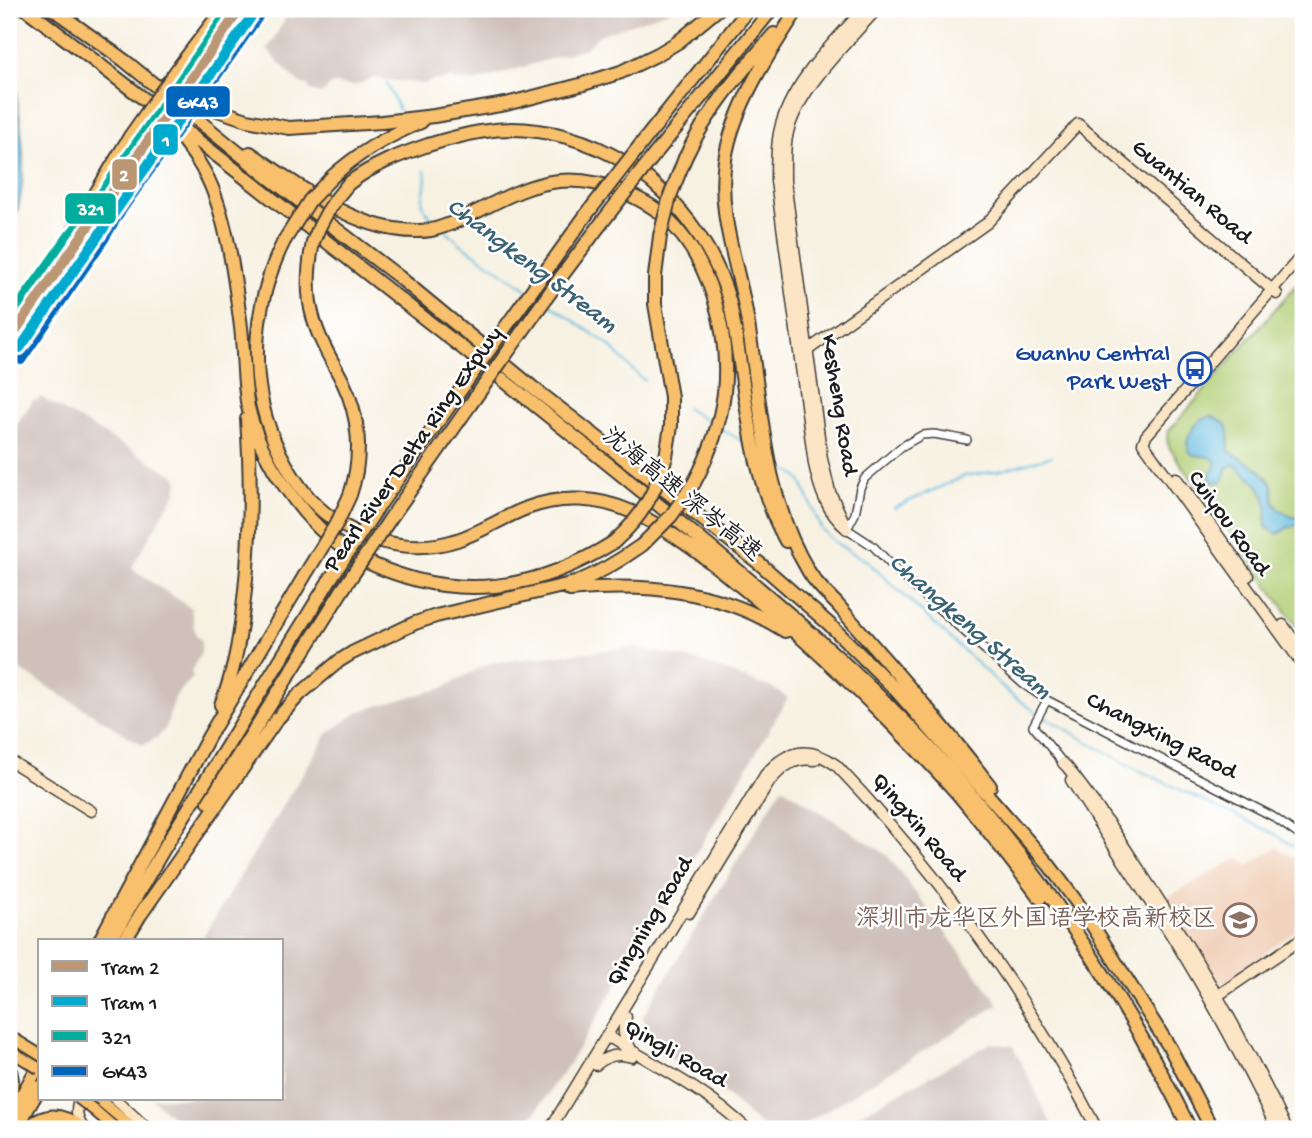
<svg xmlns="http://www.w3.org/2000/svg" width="1312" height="1138" viewBox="0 0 1312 1138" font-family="'Gochi Hand','LXGW WenKai TC',sans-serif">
<rect width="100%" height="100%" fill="#fff"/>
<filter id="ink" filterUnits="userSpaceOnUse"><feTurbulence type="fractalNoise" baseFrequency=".0143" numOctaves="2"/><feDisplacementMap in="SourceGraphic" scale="14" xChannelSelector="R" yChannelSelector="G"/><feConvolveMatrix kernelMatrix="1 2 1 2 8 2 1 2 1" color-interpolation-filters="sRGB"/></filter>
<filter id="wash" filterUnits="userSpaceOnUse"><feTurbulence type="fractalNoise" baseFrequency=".00686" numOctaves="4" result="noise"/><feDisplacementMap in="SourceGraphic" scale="28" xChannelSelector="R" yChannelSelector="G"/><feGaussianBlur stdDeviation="1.57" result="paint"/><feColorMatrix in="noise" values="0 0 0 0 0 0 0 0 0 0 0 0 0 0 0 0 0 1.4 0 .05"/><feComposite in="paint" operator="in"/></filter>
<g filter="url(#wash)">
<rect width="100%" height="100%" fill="#f7f1e2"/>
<!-- built -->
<path fill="#f2d4be" d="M 1277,847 L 1303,863 L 1303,926 L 1266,952 L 1230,983 L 1220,984 L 1215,982 L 1164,899 L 1240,857 L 1248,866 Z"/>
<!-- industrial -->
<path fill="#cfc0ba" d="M 299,9 L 675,9 L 599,35 L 586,48 L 474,82 L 454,80 L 450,78 L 442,81 L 433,80 L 425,84 L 372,78 L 354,86 L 333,84 L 321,94 L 311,91 L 308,85 L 300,84 L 267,50 L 287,16 L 292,19 Z
M 40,397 L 176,476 L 178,483 L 176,492 L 132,567 L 136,572 L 191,608 L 194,627 L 196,635 L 201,640 L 201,653 L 191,671 L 193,677 L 175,697 L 166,727 L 158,737 L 143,745 L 9,663 L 9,435 L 34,399 L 37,401 Z
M 634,647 L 698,661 L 774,689 L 788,698 L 674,891 L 567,1067 L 553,1085 L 525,1129 L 186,1129 L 151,1098 L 282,1098 L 282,940 L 201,940 L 327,734 L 360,711 L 443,688 L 489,663 Z
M 782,787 L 887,855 L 999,1004 L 797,1129 L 764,1129 L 720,1089 L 653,1048 L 643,1016 Z
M 991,1043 L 1013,1046 L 1054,1129 L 833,1129 Z"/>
<!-- green -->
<path fill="#b1ce74" stroke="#667548" stroke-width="2" d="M 1303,277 L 1303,635 L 1171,450 C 1167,444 1166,439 1168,432 Z"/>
<!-- water -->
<path fill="#61bade" stroke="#3e6b7d" stroke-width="2" d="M 9,9 L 20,9 C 17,39 15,71 17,101 C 19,114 21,127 22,139 C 25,172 22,205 9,235 Z
M 1211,416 C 1234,424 1228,432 1229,451 L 1259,469 L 1265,476 L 1273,485 L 1274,502 L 1279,509 L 1292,517 L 1303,517 L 1303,524 L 1289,527 L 1278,534 L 1266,527 L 1267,506 L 1264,496 L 1258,485 L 1235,465 L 1232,465 L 1227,468 L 1224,480 L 1220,482 L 1212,482 L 1209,476 C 1211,472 1214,469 1215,466 C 1218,453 1198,458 1192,454 C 1188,451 1188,448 1187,443 C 1190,430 1198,420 1211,416 Z"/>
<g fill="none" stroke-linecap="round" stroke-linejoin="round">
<!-- stream -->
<path stroke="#61bade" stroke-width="2" d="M 386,82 L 399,110
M 425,171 C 430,197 410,198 437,224
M 447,232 L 461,244 L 528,290
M 550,304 L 606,343 C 620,354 629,369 644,380
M 686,408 L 713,425
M 721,429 L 747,444
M 777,466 C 789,472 794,470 802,483 L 821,528 C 832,543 851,552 867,561 L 1010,694 L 1036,712
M 894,508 L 965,476 L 998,471 L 1052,456
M 1041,715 L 1132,767 L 1275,834 L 1303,852"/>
</g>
</g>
<g filter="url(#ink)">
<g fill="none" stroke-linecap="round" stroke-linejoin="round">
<defs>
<path id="street" d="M 967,440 L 934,434 L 922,435 L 901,447 L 865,478 L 860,488 L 855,514 L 847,529 L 873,546 L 901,575 L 1023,684 L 1047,700 L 1272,816 L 1303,838
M 1047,700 L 1033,726 L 1063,763"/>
<path id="secondary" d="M 808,350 L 987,223 L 1078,124 L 1277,294
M 1143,443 L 1303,665
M 1143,443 L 1146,436 L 1303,254
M 1176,478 L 1248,576
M 844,522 L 830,492 L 822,459 L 785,181 C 785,165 784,148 788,132 C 799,88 847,43 877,9
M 847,529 C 827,513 819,488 814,464 L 776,181 C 776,165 776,149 779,133 C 788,86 833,43 864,9
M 1283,625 L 1303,653
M 9,760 L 91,811
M 1063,763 L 1067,767 C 1095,802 1120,839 1144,877 C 1198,958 1245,1041 1287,1129
M 1071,780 C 1105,834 1141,887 1175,941 C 1213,1002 1246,1065 1277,1129
M 689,913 L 770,781 C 783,766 795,757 815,760
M 1214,998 L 1303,938
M 626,1017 C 622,1029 623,1037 630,1047
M 605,1038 L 612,1039 C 659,1067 708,1092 747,1129
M 596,1065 C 607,1055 618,1053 632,1057
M 81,1098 C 74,1108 77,1120 84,1129
M 114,1098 L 148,1129
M 550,1129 L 765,775 C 786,750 809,745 836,765 C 940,874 1028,996 1097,1129"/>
<path id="primary" d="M 180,64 L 218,14
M 188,69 L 230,9
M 198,77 L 237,22
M 205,83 L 252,9
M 109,184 L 137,142
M 116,193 L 147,150
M 9,320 L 69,236 L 129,136
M 9,352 L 92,231 L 155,155
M 9,1036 L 40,1055
M 97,1098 L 134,1129
M 94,1110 L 116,1129"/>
<path id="highway" d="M 26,9 C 168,115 307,227 447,336 C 525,396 601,458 677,520 C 772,598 867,677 949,769 C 1044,877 1127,1000 1190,1129
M 53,9 L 125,61 L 267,176 L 399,277 L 532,387 L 759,563 L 829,624 L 894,688 L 1049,865 L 1084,912 L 1170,1048 L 1212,1129
M 798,9 C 769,53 733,107 725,160 C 717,212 737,262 746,312 C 762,400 761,493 809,572 C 816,584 827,594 837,604 C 847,616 858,628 868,640 C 910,688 952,736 990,786
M 164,85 L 206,106 L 247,120 L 289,128 L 382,122 L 434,116 L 506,104 L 580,85 L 621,72 L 658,54 L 678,42 L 718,9
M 174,130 C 186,143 196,157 205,173 C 227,214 235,281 241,327 C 244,354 243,381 248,407 C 259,456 302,521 345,549 C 367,564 391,573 417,580 C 488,598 554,580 614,542
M 642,143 L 749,9
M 250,153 C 293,182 343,221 394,229 C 406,231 419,232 431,230 C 443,228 455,222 466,217 C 495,203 526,184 559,181 C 582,179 605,184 626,193 C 641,200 655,207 666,218 C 711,260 730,333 724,393 C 720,425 709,455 694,483
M 655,154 L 772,9
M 685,158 C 707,111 740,73 774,34
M 333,176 C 359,152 388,136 421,122
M 348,184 C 372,165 399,155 428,145 C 464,134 499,125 537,131 C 579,136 620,155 652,182 C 688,213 716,254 729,300 C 734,320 737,342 740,363 C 749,423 756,487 786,541
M 660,236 L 655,276 L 655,304 L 671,397 L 671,426 L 666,457
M 284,241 C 254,301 247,375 273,438 C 282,459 294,481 310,499 C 345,537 406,557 457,540 C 482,532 503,517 527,508 C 561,495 599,497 632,512 C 676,532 716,566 754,597 C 803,637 849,681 894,726 C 917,750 941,774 963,800 C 990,832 1015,865 1040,898
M 313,242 C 308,267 306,292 313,317 C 319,340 331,359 342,380 C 360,416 363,457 350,495
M 548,268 L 586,215
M 561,277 L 600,225
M 376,510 L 457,395
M 390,519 L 470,405
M 570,590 C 646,583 719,589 785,631
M 221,705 C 236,668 241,629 245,590 C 251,533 251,476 247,419
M 209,802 L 343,589
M 141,914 L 277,719 L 300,694 L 339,661 L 352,653 L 415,623 L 436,616 L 575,583 C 600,573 621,560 642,545
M 100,940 L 209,736 L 308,570
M 111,940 L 163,850 L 329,581
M 125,940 L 145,907
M 9,1065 L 12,1080 L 9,1111
M 9,1119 L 40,1063
M 16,1129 L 40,1087
M 25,1129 C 47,1112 60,1113 82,1128"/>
</defs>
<!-- street casing -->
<use href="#street" stroke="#3d3c3a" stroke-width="10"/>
<!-- secondary casing -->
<use href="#secondary" stroke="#3d3c3a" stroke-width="13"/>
<!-- primary casing -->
<use href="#primary" stroke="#3d3c3a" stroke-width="14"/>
<!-- highway casing -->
<use href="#highway" stroke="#3d3c3a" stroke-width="16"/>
<!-- street -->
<use href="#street" stroke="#fff" stroke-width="7"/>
<!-- secondary -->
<use href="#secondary" stroke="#fce5c4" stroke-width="10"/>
<!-- primary -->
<use href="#primary" stroke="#f8bf6c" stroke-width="10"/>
<!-- highway -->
<use href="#highway" stroke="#f8bf6c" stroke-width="12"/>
<defs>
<path id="primary-bridge" d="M 129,136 L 180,64
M 137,142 L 188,69
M 147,150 L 198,77
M 155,155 L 205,83
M 9,1050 L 40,1069
M 78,1098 L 94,1110"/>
<path id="highway-bridge" d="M 586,215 L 642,143
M 600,225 L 655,154
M 660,236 L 670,196 L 685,158
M 284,241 L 310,200 L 333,176
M 313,242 C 321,220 332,202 348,184
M 457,395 L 548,268
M 470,405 L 561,277
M 614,542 C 643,516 655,493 666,457
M 642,545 L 671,516 L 694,483
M 308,570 L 338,521 L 350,495
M 329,581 L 376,510
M 343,589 L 390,519"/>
</defs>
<!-- primary-bridge casing -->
<use href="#primary-bridge" stroke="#3d3c3a" stroke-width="14" stroke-linecap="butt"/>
<!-- highway-bridge casing -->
<use href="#highway-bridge" stroke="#3d3c3a" stroke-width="16" stroke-linecap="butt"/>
<!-- primary-bridge -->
<use href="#primary-bridge" stroke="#f8bf6c" stroke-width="10"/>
<!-- highway-bridge -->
<use href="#highway-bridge" stroke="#f8bf6c" stroke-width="12"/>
<defs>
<path id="bus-1" d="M 9,320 L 69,236 L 85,217 L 230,9
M 9,352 L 92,231 L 155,155 L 205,83 L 252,9"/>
<path id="bus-2" d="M 20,328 L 81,243
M 21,360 L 104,239 L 118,215 L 258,17"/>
</defs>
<!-- bus-1 casing -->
<use href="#bus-1" stroke="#fff" stroke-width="16"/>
<!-- bus-2 casing -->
<use href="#bus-2" stroke="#fff" stroke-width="16"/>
<!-- bus-1 -->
<use href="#bus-1" stroke="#01ad9c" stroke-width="10"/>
<!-- bus-2 -->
<use href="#bus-2" stroke="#0065bd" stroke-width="10"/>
<defs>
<path id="tram-1" d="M 9,340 L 240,9"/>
<path id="tram-2" d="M 20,348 L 251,17"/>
</defs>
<!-- tram-1 casing -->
<use href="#tram-1" stroke="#fff" stroke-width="16"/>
<!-- tram-2 casing -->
<use href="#tram-2" stroke="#fff" stroke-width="16"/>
<!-- tram-1 -->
<use href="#tram-1" stroke="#bb9774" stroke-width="10"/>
<!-- tram-2 -->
<use href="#tram-2" stroke="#00a9ce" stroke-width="10"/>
</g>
</g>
<!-- icons -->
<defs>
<symbol id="bus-ring" viewBox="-11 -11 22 22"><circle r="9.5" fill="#fff" stroke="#1a4fb4" stroke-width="1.5"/><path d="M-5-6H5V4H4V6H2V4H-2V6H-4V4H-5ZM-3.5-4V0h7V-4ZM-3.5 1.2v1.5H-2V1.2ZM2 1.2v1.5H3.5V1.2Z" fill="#1a4fb4"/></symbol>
<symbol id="school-ring" viewBox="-11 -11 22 22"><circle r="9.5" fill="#fff" stroke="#8d6e63" stroke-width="1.5"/><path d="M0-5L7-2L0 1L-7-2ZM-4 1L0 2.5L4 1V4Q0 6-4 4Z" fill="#8d6e63"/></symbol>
</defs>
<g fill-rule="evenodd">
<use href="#bus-ring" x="1176" y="350" width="38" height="38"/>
<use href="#school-ring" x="1221" y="901" width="38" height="38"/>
</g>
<g text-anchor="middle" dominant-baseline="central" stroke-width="5" stroke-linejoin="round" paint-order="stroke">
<!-- street labels -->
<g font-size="24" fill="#1c1c1c" stroke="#fff">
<text transform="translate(1191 193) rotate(40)">Guantian Road</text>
<text transform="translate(838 405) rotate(81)">Kesheng Road</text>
<text transform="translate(414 450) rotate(-55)">Pearl River Delta Ring Expwy</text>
<text transform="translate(681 496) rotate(39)">沈海高速 深岑高速</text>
<text transform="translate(1228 524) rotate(54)">Cuiyou Road</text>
<text transform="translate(1161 737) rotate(27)">Changxing Raod</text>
<text transform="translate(918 828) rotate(50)">Qingxin Road</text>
<text transform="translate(651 922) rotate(-59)">Qingning Road</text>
<text transform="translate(675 1055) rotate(30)">Qingli Road</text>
</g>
<!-- transit labels -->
<g font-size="24" fill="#164399" stroke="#fff" text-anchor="end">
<text x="1170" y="355">Guanhu Central<tspan x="1170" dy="28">Park West</tspan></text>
</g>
<!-- education labels -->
<g font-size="24" fill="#785e54" stroke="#fff" text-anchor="end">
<text x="1216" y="920">深圳市龙华区外国语学校高新校区</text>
</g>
<!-- water labels -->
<g font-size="26" font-style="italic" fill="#3b6373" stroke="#fff">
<text transform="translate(531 267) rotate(37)">Changkeng Stream</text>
<text transform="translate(969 628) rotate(41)">Changkeng Stream</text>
</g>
</g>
<g stroke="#fff" stroke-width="2.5">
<rect x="165" y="85" width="66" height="33" rx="7" fill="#0065bd"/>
<rect x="152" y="123" width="27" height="33" rx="7" fill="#00a9ce"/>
<rect x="111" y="158" width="27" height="33" rx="7" fill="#bb9774"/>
<rect x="64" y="192" width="53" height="33" rx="7" fill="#01ad9c"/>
</g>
<g font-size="19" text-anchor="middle" font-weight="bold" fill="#fff">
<text x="198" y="108">GK43</text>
<text x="166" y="146">1</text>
<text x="124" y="181">2</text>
<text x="91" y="215">321</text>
</g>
<!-- margin -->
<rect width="1312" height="1138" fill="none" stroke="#fff" stroke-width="35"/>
<!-- legend -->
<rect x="38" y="939" width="245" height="161" fill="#ffffff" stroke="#a4a4a4" stroke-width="2"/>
<rect x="52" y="961" width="35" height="10" fill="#bb9774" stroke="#a4a4a4" stroke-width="2"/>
<text x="102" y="974" font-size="21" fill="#1c1c1c">Tram 2</text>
<rect x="52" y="996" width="35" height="10" fill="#00a9ce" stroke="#a4a4a4" stroke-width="2"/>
<text x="102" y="1009" font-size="21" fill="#1c1c1c">Tram 1</text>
<rect x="52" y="1031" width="35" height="10" fill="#01ad9c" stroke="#a4a4a4" stroke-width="2"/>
<text x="102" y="1044" font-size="21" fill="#1c1c1c">321</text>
<rect x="52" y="1066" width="35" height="10" fill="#0065bd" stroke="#a4a4a4" stroke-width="2"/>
<text x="102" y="1078" font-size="21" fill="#1c1c1c">GK43</text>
</svg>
